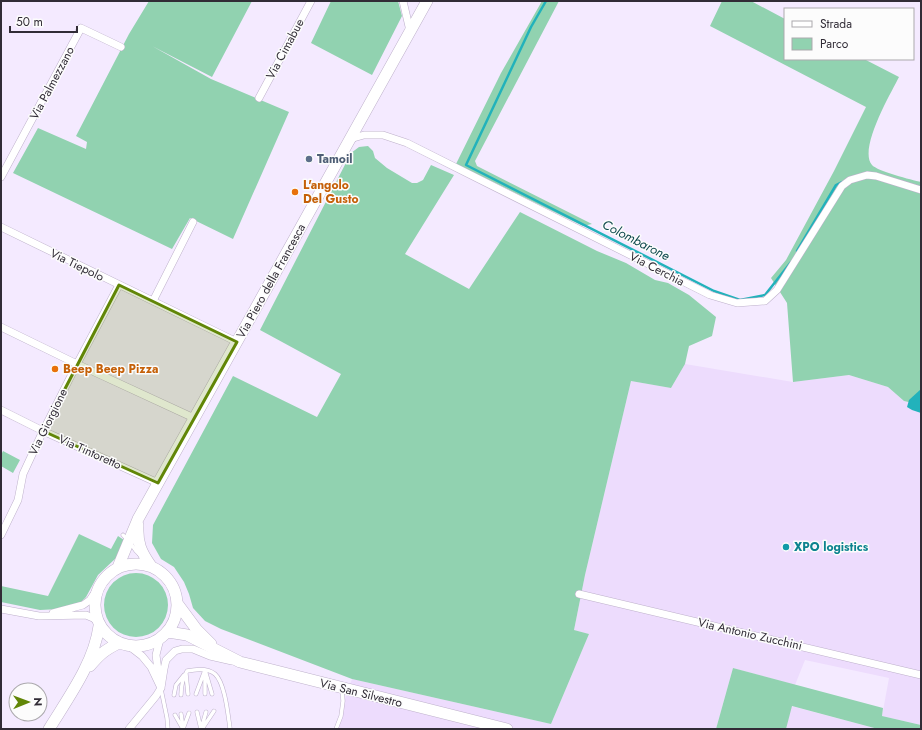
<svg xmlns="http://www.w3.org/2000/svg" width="922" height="730" viewBox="0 0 922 730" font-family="Jost,sans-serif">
<rect width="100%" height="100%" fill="#f4eaff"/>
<!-- built -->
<path fill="#eddcfd" d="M 685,364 L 793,382 L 849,375 L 888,387 L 904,401 L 921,405 L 921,725 L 882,716 L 889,678 L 805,660 L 795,685 L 733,668 L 716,729 L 334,729 L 352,679 L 551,724 L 589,634 L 574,630 L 585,575 L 631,381 L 671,388 Z
M 791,706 L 878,729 L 786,729 Z"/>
<!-- green -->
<path fill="#91d2b0" d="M 149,1 L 252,1 L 212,77 L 152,46 L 211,79 L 289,112 L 233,239 L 190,218 L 172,249 L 13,173 L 38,128 L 86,149 L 87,142 L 76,136 L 129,34 Z
M 331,1 L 398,1 L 402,16 L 372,75 L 311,43 Z
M 542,1 L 559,1 L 475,161 L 477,166 L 592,224 L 583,226 L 456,164 L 501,73 Z
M 722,1 L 751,1 L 785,19 L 785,59 L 864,59 L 899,77 C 891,93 858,149 872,165 C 877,171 912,180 921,182 L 921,405 L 904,401 L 888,387 L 849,375 L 793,382 L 787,303 L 771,278 L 786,260 L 834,171 L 866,107 L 710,26 Z
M 368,146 L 373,151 L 375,158 L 387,168 L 412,183 L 417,183 L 423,180 L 431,165 L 454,175 L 405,254 L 469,289 L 520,212 L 597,251 L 626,263 L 655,280 L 668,283 L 689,295 L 716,317 L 712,336 L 689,346 L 685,364 L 671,388 L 631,381 L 585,575 L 574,630 L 589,634 L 551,724 L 352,679 L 221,629 L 205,621 L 193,608 L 189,594 L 184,582 L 174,567 L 161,559 L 152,543 L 153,525 L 233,376 L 317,417 L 341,374 L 260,330 L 351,153 L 359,147 Z
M 3,451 L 20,460 L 13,473 L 1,466 L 1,455 Z
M 79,534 L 111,549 L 118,536 L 124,540 L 116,558 L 98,575 L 86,597 L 81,602 L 59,609 L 40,610 L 1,602 L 1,586 L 48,596 Z
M104 605a32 32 0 1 1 64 0a32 32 0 1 1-64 0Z
M 733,668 L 883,708 L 882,716 L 921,725 L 921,729 L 878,729 L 792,706 L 786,729 L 716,729 Z"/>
<!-- water -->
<path fill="#22b2bb" d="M 921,389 L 921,413 L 912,410 L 907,407 L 909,400 Z"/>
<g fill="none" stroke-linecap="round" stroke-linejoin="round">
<!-- stream -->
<path stroke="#22b2bb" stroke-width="2.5" d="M 546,1 L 531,27 L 466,165 L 714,291 L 740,300 L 765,295 L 791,262
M 797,251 L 836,185 L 842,182"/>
<defs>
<path id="service" d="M 123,535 L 129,541 L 136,551 L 139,554
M 205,670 L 212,694
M 186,674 L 188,694
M 161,689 L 167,718 L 168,729
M 196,694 L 205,670
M 205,694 L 205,673
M 174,695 L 176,685 L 184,675
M 181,695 C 181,686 183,678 187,671 C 196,669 208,668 215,674 C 225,683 228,715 230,728 L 229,729
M 197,712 L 201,729
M 181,714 L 183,727
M 175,715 L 183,729
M 202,726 L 206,712
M 183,729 L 189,713
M 202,729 L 214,711
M 336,729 L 341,716 L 343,701 L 342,689"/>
<path id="minor" d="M 403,1 L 410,31
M 259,98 L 311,1
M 350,139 L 364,135 L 383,135 L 407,143 L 710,295 L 737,303 L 765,301 L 777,290 L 842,186 L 850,180 L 867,175 L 876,176 L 921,190
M 1,177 L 81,28 L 121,47
M 1,227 L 237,342
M 153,301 L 193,222
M 1,327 L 77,364 L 194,418
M 1,410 L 43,431 L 158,483
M 1,535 L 18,500 L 23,474 L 43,431 L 77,364 L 119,285
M 579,594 L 921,675
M 1,609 L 39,616 L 86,615 L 93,618 L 97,621
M 53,613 L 83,605 L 90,600 L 96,591
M 129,646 L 142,656 L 151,667 L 161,688
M 159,678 L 156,655 L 160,639
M 129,729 L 156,696 L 161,688 L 164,669 L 166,660 L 175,651 L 182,649 L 193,649 L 210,656 L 232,661"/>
<path id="primary" d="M 138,525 C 137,543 141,552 151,566
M95 605a41 41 0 1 1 82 0a41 41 0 1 1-82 0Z
M 118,567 L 138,519 L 427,1
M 177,603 L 197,630 L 211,644
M 168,632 L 187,635 L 240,662 L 507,729
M 90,666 C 100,654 105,650 119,643
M 49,729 C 68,698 94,663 99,626"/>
</defs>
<!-- service casing -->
<use href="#service" stroke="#beb1cb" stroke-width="4.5"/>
<!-- minor casing -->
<use href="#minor" stroke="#beb1cb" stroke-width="8"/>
<!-- primary casing -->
<use href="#primary" stroke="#beb1cb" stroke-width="12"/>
<!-- service -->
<use href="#service" stroke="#fff" stroke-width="3.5"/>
<!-- minor -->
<use href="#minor" stroke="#fff" stroke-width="7"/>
<!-- primary -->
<use href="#primary" stroke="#fff" stroke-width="11"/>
</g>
<!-- marked area -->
<path fill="#618607" fill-opacity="0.2" stroke="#618607" stroke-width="3" stroke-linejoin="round" d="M 119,285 L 237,342 L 158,483 L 43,431 Z"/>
<!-- markers -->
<circle fill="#5c6f8a" stroke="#fcfcfc" stroke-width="1.5" cx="309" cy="159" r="4"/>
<g fill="#e8710a" stroke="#fcfcfc" stroke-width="1.5">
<circle cx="295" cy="192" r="4"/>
<circle cx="55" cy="369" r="4"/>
</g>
<circle fill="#0f9aa8" stroke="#fcfcfc" stroke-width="1.5" cx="786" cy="547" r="4"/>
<g text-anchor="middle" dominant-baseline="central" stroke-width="3" stroke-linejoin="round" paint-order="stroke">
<!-- street labels -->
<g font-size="12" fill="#312c36" stroke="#fcfcfc">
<text transform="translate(285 49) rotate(-62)">Via Cimabue</text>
<text transform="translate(52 83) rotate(-62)">Via Palmezzano</text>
<text transform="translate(77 265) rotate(26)">Via Tiepolo</text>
<text transform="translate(657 269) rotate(27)">Via Cerchia</text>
<text transform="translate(271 281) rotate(-61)">Via Piero della Francesca</text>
<text transform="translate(48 422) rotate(-64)">Via Giorgione</text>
<text transform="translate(90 452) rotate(24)">Via Tintoretto</text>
<text transform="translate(750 634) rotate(13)">Via Antonio Zucchini</text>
<text transform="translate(361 693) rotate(14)">Via San Silvestro</text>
</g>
<!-- service labels -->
<g font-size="12" font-weight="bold" fill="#4e5e75" stroke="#fcfcfc" text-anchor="start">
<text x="317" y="159">Tamoil</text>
</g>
<!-- food labels -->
<g font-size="12" font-weight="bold" fill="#c56008" stroke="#fcfcfc" text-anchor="start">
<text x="303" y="185">L'angolo<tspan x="303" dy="14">Del Gusto</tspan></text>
<text x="63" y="369">Beep Beep Pizza</text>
</g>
<!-- culture labels -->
<g font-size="12" font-weight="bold" fill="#0d838f" stroke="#fcfcfc" text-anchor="start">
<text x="794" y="547">XPO logistics</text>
</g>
<!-- water labels -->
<g font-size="13" font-style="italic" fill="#0f494d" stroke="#fcfcfc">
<text transform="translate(636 240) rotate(27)">Colombarone</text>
</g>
</g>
<!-- border -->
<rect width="922" height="730" fill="none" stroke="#312c36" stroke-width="4"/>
<!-- legend -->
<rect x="784" y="8" width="130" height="52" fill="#fcfcfc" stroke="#aba9ad"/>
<rect x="792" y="21" width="20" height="6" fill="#ffffff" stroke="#aba9ad"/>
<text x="820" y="28" font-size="12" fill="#312c36">Strada</text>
<rect x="792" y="38" width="20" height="12" fill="#91d2b0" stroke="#aba9ad"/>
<text x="820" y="48" font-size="12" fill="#312c36">Parco</text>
<!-- north arrow -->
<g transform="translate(28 702) rotate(89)"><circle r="19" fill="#fcfcfc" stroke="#aba9ad"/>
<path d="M0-3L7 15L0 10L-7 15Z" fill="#618607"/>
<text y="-6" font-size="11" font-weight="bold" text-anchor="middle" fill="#312c36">N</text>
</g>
<!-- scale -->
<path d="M10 26v6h67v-6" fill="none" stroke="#312c36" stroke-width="2"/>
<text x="16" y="26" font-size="12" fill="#312c36" stroke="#fcfcfc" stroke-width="3" paint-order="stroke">50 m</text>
</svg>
